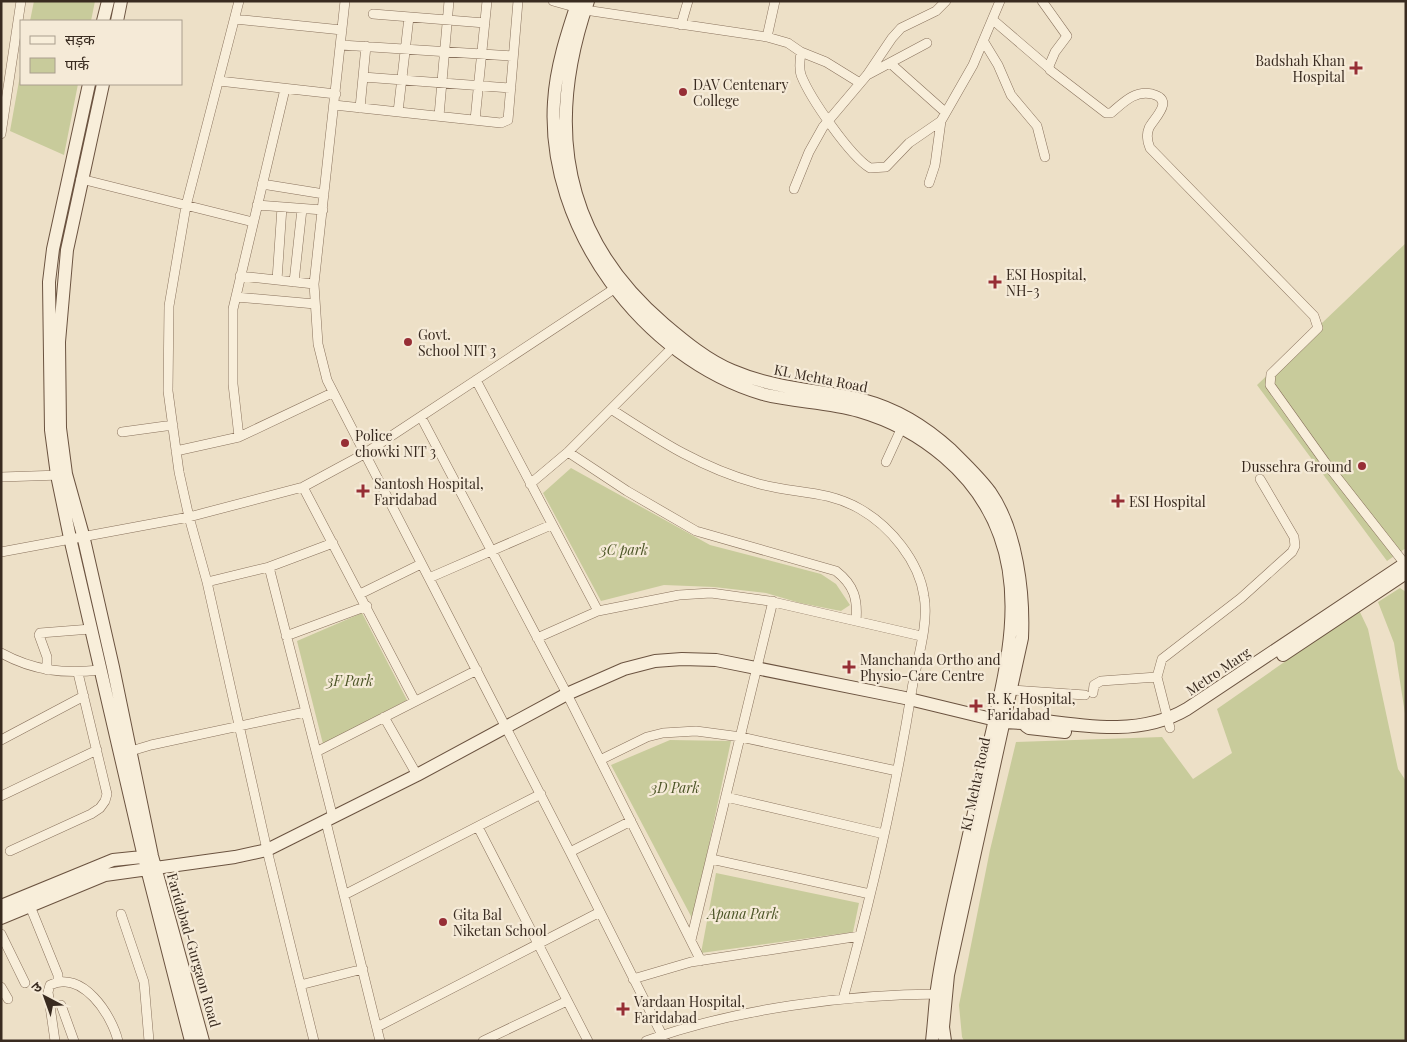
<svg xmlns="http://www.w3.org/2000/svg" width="1407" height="1042" viewBox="0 0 1407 1042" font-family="'Playfair Display','Noto Sans Devanagari',serif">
<rect width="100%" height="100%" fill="#ede0c7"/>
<!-- green -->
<path fill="#c8cb9b" d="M 34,1 L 95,1 L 91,21 L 30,21 Z
M 21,70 L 21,84 L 78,84 L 64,155 L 10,131 Z
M 1406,243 L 1406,548 L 1387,561 L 1257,385 Z
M 571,468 L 710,545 L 821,574 L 836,584 L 850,605 L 841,611 L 800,603 L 766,593 L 714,587 L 664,585 L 601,601 L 543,493 Z
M 1400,588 L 1406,592 L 1406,720 L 1394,643 L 1378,602 Z
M 1359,610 L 1368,629 L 1398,769 L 1406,781 L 1406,1041 L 964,1041 L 962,1037 L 959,1005 L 990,850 L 1016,742 L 1162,737 L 1193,779 L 1232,753 L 1217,709 Z
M 362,613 L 407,700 L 323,744 L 297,641 Z
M 670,740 L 731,741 L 693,920 L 611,765 Z
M 716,873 L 859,903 L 853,932 L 701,953 Z"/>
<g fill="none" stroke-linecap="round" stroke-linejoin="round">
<defs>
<path id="street" d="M 239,1 L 186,206 L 169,306 L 168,391 L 179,472 L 189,517 L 207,582 L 267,850 L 314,1041
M 345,1 L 314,284 L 318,344 L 327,380 L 570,852 L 665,1041
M 553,1 L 585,10 L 767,37 L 775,1
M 1042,1 L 1067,36 L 1055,52 L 1049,66 L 1050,70 L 1106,113 L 1111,113 C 1123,103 1134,90 1152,94 C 1176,100 1153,119 1149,128 C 1146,135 1147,141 1150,148 L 1314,316 L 1318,328 L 1271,374 L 1270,385 L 1325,462 L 1405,564
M 373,14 L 485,23
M 235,19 L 342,30
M 993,20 L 1049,68
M 681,25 L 688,1
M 767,37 L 788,43 L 801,52 C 800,59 799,69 801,75 C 810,98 850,156 870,168 L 886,167 L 909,143 L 941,121
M 984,42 L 998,65 L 1011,95 L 1037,126 L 1045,157
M 341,45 L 512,56
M 801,52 L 826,62 L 860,83
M 890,63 L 945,112
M 869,74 L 927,43
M 363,77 L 511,88
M 219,81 L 336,94
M 334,105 L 501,123 L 508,120 L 518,1
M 360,108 L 366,46
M 398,112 L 409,17
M 439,116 L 449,1
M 475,120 L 487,1
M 1,134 L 21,1
M 81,179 L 253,222
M 929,183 L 935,165 L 941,121 L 973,65 L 1000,1
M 262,184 L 324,194
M 794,189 L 809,152 L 823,127 L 867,75 L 892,38 L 901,28 L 936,11 L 946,1
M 257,205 L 323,210
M 240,276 L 314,284
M 277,280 L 282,207
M 294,282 L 302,209
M 236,297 L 315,304
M 476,380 L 598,611
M 611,409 C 659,440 699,467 756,483 C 792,494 825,489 860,509 C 890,526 919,561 924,596 C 929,622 918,657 913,683 C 896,790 872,895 843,999
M 421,417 L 567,694 L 701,961
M 122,432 L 173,425
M 239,437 L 233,384 L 233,309 L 285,89
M 176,451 L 239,437 L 332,393
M 568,452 L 627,491 L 696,531 L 836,571 C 854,585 858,599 856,621
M 886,462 L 902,427
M 1,477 L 61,475
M 530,484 L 568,452 L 674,346
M 303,487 L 415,701
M 1,552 L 189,517 L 303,487 L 364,454 L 620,285
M 269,567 L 333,818
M 429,578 L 551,525
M 207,582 L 269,567 L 333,543
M 360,594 L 421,564
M 286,636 L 367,606
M 537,638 L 598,611 L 679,595 L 711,593 L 769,601 L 921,636
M 1,653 C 34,671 64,674 100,670
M 47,670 L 47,657 L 39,635 L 40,633 L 91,629
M 1011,690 L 1085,695
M 1093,693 L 1094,685 L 1101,681 L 1157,677
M 384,717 L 417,775
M 1170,728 L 1157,677 L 1162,659 L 1241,598 L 1292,552 L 1295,546 L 1294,537 L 1260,479
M 1,740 L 84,696
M 131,751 L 151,745 L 305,712
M 316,752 L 477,670
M 600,760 L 647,737 L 663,733 L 696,731 L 741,737 L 897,771
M 1,796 L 97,750
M 726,797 L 884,834
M 326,822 L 380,1041
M 478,827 L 588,1041
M 10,851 L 91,814 L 100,808 L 105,801 L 107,794 L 78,673
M 570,852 L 631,821
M 711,859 L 870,894
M 344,895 L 541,794
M 30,906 L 58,975 L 58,982
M 121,914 L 144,982 L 149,1041
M 1,934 L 25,983
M 691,940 L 773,601
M 633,979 L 691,962 L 860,936
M 300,985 L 363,969
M 1,987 L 8,999
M 61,1005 L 74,1041
M 377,1027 L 600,912
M 55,1041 L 48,992 L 50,985 C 82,969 112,1015 118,1041
M 483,1041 L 567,1001
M 646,1041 C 734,1009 848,994 941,994"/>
<path id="secondary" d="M 578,1 C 567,34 556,67 554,102 C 546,227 643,359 763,394 C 794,402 828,402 859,411 C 921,429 978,474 1000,536 C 1023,599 1007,665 993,728 C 985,762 978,796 970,830 C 959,881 944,938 937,989 C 935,1006 934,1024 932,1041
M 588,1 C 545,125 561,236 664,324 C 684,341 708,361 733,371 C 775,389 820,390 863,400 C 897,409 926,427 951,450 C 965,464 979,477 990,492 C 1017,531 1024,593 1022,638 L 948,975 L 943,1027 L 945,1041
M 103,21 L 108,1
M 117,21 L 121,1
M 89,84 L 53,249 L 49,282 L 51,430 L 57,475 L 70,538 L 144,857 L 191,1041
M 103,84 L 67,250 L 59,342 L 60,428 L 66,474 L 83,535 L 113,667 L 152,856 L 203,1041
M 1283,655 L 1406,573
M 1026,726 L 1029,728 L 1065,732
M 1,906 L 113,860 L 152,856
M 1,918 L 105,875 L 235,857 L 267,850 L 417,775 L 567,694 L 624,669 L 655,661 L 682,659 L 716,660 L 905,698 L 1004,722 L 1023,723 L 1031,719 C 1083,726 1140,737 1187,709 L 1406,563"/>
</defs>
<!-- street casing -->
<use href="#street" stroke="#89725d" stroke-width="10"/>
<!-- secondary casing -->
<use href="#secondary" stroke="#6b5340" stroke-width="14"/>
<!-- street -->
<use href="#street" stroke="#f8eeda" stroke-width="9"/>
<!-- secondary -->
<use href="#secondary" stroke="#f8eeda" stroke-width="12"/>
</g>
<!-- markers -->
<g fill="#962e35" stroke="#f5ead7" stroke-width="2">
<path d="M1353.5 60.5h5v5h5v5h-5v5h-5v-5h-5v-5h5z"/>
<circle cx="683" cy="92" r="5"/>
<path d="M992.5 274.5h5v5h5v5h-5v5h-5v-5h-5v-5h5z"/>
<circle cx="408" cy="342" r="5"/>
<circle cx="345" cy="443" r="5"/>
<circle cx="1362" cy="466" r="5"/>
<path d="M360.5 483.5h5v5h5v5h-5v5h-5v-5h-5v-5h5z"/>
<path d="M1115.5 493.5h5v5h5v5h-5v5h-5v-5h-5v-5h5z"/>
<path d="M846.5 659.5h5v5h5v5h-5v5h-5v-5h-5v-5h5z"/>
<path d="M973.5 698.5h5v5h5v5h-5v5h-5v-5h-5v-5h5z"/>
<circle cx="443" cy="922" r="5"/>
<path d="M620.5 1001.5h5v5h5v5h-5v5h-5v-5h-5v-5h5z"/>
</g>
<g text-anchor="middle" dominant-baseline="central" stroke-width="4.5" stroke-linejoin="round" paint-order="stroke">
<!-- poi labels -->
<g font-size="14" fill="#392b20" stroke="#f5ead7" text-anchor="start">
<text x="1345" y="60" text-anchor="end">Badshah Khan<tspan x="1345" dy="16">Hospital</tspan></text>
<text x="693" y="84">DAV Centenary<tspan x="693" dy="16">College</tspan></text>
<text x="1006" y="274">ESI Hospital,<tspan x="1006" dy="16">NH-3</tspan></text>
<text x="418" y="334">Govt.<tspan x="418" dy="16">School NIT 3</tspan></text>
<text x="355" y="435">Police<tspan x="355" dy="16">chowki NIT 3</tspan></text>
<text x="1352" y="466" text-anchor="end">Dussehra Ground</text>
<text x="374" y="483">Santosh Hospital,<tspan x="374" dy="16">Faridabad</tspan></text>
<text x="1129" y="501">ESI Hospital</text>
<text x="860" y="659">Manchanda Ortho and<tspan x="860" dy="16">Physio-Care Centre</tspan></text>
<text x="987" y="698">R. K. Hospital,<tspan x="987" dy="16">Faridabad</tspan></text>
<text x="453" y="914">Gita Bal<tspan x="453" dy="16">Niketan School</tspan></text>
<text x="634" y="1001">Vardaan Hospital,<tspan x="634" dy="16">Faridabad</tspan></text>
</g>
<!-- street labels -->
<g font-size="14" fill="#392b20" stroke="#f5ead7">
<text transform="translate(821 378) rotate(11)">KL Mehta Road</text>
<text transform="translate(1218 671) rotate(-34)">Metro Marg</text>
<text transform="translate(975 784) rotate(-78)">KL Mehta Road</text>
<text transform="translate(194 950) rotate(74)">Faridabad-Gurgaon Road</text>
</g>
<!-- park labels -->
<g font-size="14" font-style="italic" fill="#4c5527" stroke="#f5ead7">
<text x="624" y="549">3C park</text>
<text x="350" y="680">3F Park</text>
<text x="675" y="787">3D Park</text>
<text x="743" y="913">Apana Park</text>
</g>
</g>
<!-- border -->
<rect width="1407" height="1042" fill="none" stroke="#392b20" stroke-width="5"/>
<!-- legend -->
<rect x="20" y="20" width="162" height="65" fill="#f5ead7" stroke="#aa9e8e"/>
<rect x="30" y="36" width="25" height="8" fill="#f8eeda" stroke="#aa9e8e"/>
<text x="65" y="45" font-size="15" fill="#392b20">सड़क</text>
<rect x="30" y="58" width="25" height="15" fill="#c8cb9b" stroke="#aa9e8e"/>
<text x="65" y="70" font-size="15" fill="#392b20">पार्क</text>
<!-- north arrow -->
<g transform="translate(45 997) rotate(319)" stroke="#f5ead7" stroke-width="4" paint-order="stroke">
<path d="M0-4L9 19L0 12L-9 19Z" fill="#392b20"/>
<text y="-8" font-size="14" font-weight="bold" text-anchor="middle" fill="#392b20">उ</text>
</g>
</svg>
